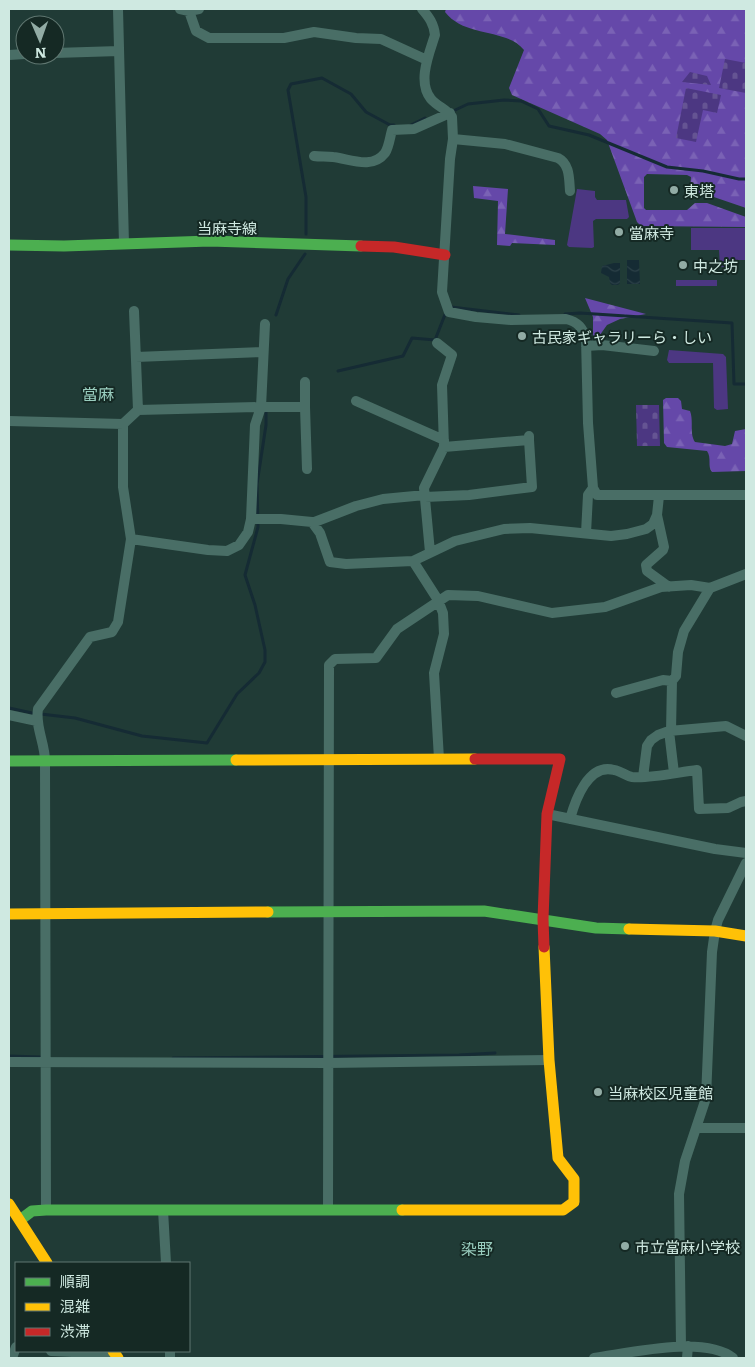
<svg xmlns="http://www.w3.org/2000/svg" width="755" height="1367" viewBox="0 0 755 1367" font-family="Literata,'Noto Sans JP',serif">
<defs>
<pattern id="forest-firs" width="22" height="20" patternUnits="userSpaceOnUse" patternTransform="scale(1.25)"><rect width="22" height="20" fill="#6548a9"/><path d="M5 1l3.5 6h-7zM16 11l3.5 6h-7z" fill="#7a62b5"/></pattern>
<pattern id="cemetery-stones" width="16" height="16" patternUnits="userSpaceOnUse" patternTransform="scale(1.25)"><rect width="16" height="16" fill="#4c3782"/><path d="M2 7V4a2 2 0 0 1 4 0v3zM10 15v-3a2 2 0 0 1 4 0v3z" fill="#655493"/></pattern>
<pattern id="water-waves" width="16" height="10" patternUnits="userSpaceOnUse" patternTransform="scale(1.25)"><rect width="16" height="10" fill="#152b34"/><path d="M0 5q4-4 8 0t8 0" fill="none" stroke="#2b4047"/></pattern>
</defs>
<rect width="100%" height="100%" fill="#203b36"/>
<!-- forest -->
<path fill="url(#forest-firs)" d="M 446,9 L 746,9 L 746,208 L 708,195 L 694,194 L 690,190 L 691,177 L 687,175 L 647,174 L 644,177 L 644,208 L 646,210 L 687,210 L 695,203 L 707,203 L 746,217 L 746,227 L 641,226 L 637,222 L 607,140 L 600,134 L 512,95 L 509,88 L 524,50 C 507,28 465,38 445,12 Z
M 473,186 L 508,189 L 505,234 L 555,240 L 555,245 L 512,243 L 510,246 L 497,245 L 498,201 L 474,198 Z
M 585,298 L 646,314 L 620,319 L 607,325 L 597,339 L 593,338 L 593,317 Z
M 666,398 L 678,398 L 681,401 L 682,409 L 690,411 C 694,421 689,433 695,442 L 725,446 L 732,444 L 735,431 L 746,429 L 746,471 L 712,472 C 707,466 712,458 707,451 L 667,447 L 664,443 L 663,400 Z"/>
<!-- cemetery -->
<path fill="url(#cemetery-stones)" d="M 725,59 L 746,63 L 746,93 L 719,88 Z
M 690,72 L 707,76 L 711,85 L 682,82 Z
M 686,88 L 721,95 L 717,113 L 703,110 L 696,142 L 676,138 Z
M 636,405 L 659,405 L 660,446 L 637,446 Z"/>
<!-- garden -->
<path fill="#4c3782" d="M 577,189 L 595,191 L 595,197 L 597,200 L 626,200 L 629,217 L 627,219 L 596,219 L 593,221 L 594,247 L 592,248 L 569,247 L 567,245 Z
M 691,228 L 746,228 L 746,260 L 738,260 L 738,266 L 720,267 L 719,250 L 691,250 Z
M 676,280 L 717,280 L 717,286 L 676,286 Z
M 669,350 L 723,354 L 726,357 L 728,409 L 717,410 L 714,408 L 713,363 L 669,363 L 667,360 Z"/>
<!-- water -->
<path fill="url(#water-waves)" d="M 627,260 L 639,260 L 640,284 L 627,284 Z
M 614,263 L 620,263 L 620,283 L 618,285 L 612,285 L 610,283 L 609,277 L 601,273 L 602,266 Z"/>
<g fill="none" stroke-linecap="round" stroke-linejoin="round">
<!-- stream -->
<path stroke="#152b34" stroke-width="3" d="M 451,112 L 468,104 L 504,100 L 521,101 L 538,109 L 549,126 L 589,135 L 667,167 L 703,171 L 739,179 L 746,179
M 411,125 L 425,118
M 306,234 L 306,197 L 288,90 L 291,84 L 322,78 L 351,94 L 366,112 L 390,125 L 394,125
M 451,307 L 519,315
M 565,314 L 580,313 L 732,323 L 734,384 L 746,384
M 276,315 L 288,279 L 305,254
M 338,371 L 403,356 L 412,338 L 435,340 L 446,312
M 9,708 L 32,713 L 75,718 L 142,736 L 207,743 L 237,694 L 259,673 L 265,662 L 265,650 L 255,605 L 245,575 L 258,527 L 257,484 L 266,425 L 266,408
M 9,1056 L 40,1057
M 173,1058 L 459,1055 L 495,1053"/>
<!-- street -->
<path stroke="#496e66" stroke-width="10" d="M 118,9 L 124,244
M 180,9 L 189,11 L 199,9
M 422,9 C 429,17 434,24 435,35 C 429,54 417,82 431,99 C 438,107 447,109 452,117 L 453,139 L 450,159 L 442,292 L 449,312 L 476,317 L 511,320 L 566,319 C 578,322 583,328 586,339 L 588,423 L 593,488 L 597,495 L 746,495
M 189,11 L 196,31 L 209,38 L 284,38 L 314,32 L 356,38 L 381,39 L 427,60
M 55,53 L 119,51
M 9,55 L 25,54
M 453,139 L 505,144 L 558,158 C 570,164 569,179 570,191
M 314,156 C 320,157 327,156 333,157 C 350,159 372,170 385,153 C 389,147 390,137 392,130 L 414,129 L 450,113
M 134,311 L 138,410
M 586,346 L 602,345 L 654,351
M 136,357 L 263,352
M 356,401 L 444,440
M 305,407 L 305,382
M 9,421 L 123,424 L 138,410 L 261,407 L 265,324
M 444,447 L 529,440 L 529,436
M 425,497 L 469,495 L 532,487 L 529,440
M 657,515 L 664,547 L 663,550 L 646,565 L 647,571 L 669,587
M 251,519 L 255,425 L 261,407 L 305,407 L 307,469
M 312,523 L 356,506 L 383,499 L 425,495
M 586,533 L 588,495 L 593,488
M 131,539 L 208,550 L 227,551 L 239,545 L 248,532 L 251,519 L 281,519 L 312,522 L 320,533 L 330,562 L 346,564 L 413,561 L 455,541 L 504,529 L 530,528 L 611,536 L 627,534 L 646,529 L 653,524 L 657,515 L 659,496
M 430,552 L 424,488 L 444,447 L 442,385 L 452,355 L 437,343
M 413,561 L 438,600 L 443,613 L 444,634 L 434,673 L 439,759
M 616,693 L 663,680 L 672,681
M 9,715 L 37,721
M 669,731 L 674,773
M 671,731 L 672,681 L 676,676 L 678,652 L 684,631 L 710,588 L 746,574
M 643,777 L 647,746 L 651,740 L 658,735 L 669,731 L 726,726 L 746,736
M 547,814 L 715,849 L 746,853
M 570,819 C 575,801 588,763 614,770 C 621,771 626,776 632,777 C 649,779 679,772 697,770 L 699,809 L 728,808 L 741,802 L 746,801
M 9,1062 L 328,1063 L 549,1060
M 696,1128 L 746,1128
M 46,1210 L 45,761 C 45,743 35,727 38,709 L 90,637 L 112,632 L 118,622 L 131,539 L 123,487 L 123,424
M 163,1210 L 166,1263
M 328,1210 L 329,665 L 335,659 L 376,658 L 397,629 L 448,595 L 478,596 L 552,613 L 605,607 L 661,587 L 691,585 L 710,588
M 681,1346 L 679,1194 L 685,1161 L 706,1098 L 712,952 L 715,931 L 718,920 L 746,863
M 51,1351 L 115,1354
M 170,1351 L 170,1358
M 12,1358 L 16,1347
M 594,1358 C 630,1353 704,1335 733,1358
M 687,1358 L 688,1346"/>
<!-- fast -->
<path stroke="#4caf50" stroke-width="11" d="M 9,245 L 64,246 L 210,241 L 361,246
M 9,761 L 236,760
M 268,912 L 484,911 L 596,928 L 629,929
M 20,1220 L 32,1211 L 46,1210 L 402,1210"/>
<!-- slow -->
<path stroke="#ffc107" stroke-width="11" d="M 236,760 L 475,759
M 9,914 L 268,912
M 629,929 L 715,931 L 746,936
M 9,1204 L 47,1263
M 402,1210 L 563,1210 L 574,1202 L 574,1179 L 558,1158 L 549,1060 L 544,947
M 113,1351 L 118,1358"/>
<!-- jam -->
<path stroke="#c62828" stroke-width="11" d="M 361,246 L 394,247 L 445,255
M 475,759 L 560,759 L 547,814 L 543,919 L 544,947"/>
</g>
<!-- markers -->
<g fill="#92aca5" stroke="#152924" stroke-width="2">
<circle cx="674" cy="190" r="5"/>
<circle cx="619" cy="232" r="5"/>
<circle cx="683" cy="265" r="5"/>
<circle cx="522" cy="336" r="5"/>
<circle cx="598" cy="1092" r="5"/>
<circle cx="625" cy="1246" r="5"/>
</g>
<g text-anchor="middle" dominant-baseline="central" stroke-width="4" stroke-linejoin="round" paint-order="stroke">
<!-- poi labels -->
<g font-size="15" fill="#cfe9e1" stroke="#152924" text-anchor="start">
<text x="684" y="190">東塔</text>
<text x="629" y="232">當麻寺</text>
<text x="693" y="265">中之坊</text>
<text x="532" y="336">古民家ギャラリーら・しい</text>
<text x="608" y="1092">当麻校区児童館</text>
<text x="635" y="1246">市立當麻小学校</text>
</g>
<!-- street labels -->
<g font-size="15" fill="#cfe9e1" stroke="#152924">
<text x="227" y="227">当麻寺線</text>
</g>
<!-- neighbourhood labels -->
<g font-size="16" fill="#99cdbe" stroke="#152924">
<text x="98" y="393">當麻</text>
<text x="477" y="1248">染野</text>
</g>
</g>
<!-- border -->
<rect width="755" height="1367" fill="none" stroke="#cfe9e1" stroke-width="20"/>
<!-- legend -->
<rect x="15" y="1262" width="175" height="90" fill="#152924" stroke="#5f7670"/>
<rect x="25" y="1278" width="25" height="8" fill="#4caf50" stroke="#5f7670"/>
<text x="60" y="1287" font-size="15" fill="#cfe9e1">順調</text>
<rect x="25" y="1303" width="25" height="8" fill="#ffc107" stroke="#5f7670"/>
<text x="60" y="1312" font-size="15" fill="#cfe9e1">混雑</text>
<rect x="25" y="1328" width="25" height="8" fill="#c62828" stroke="#5f7670"/>
<text x="60" y="1337" font-size="15" fill="#cfe9e1">渋滞</text>
<!-- north arrow -->
<g transform="translate(40 40) rotate(178)"><circle r="24" fill="#152924" stroke="#5f7670"/>
<path d="M0-4L9 19L0 12L-9 19Z" fill="#92aca5"/>
<text y="-8" font-size="14" font-weight="bold" text-anchor="middle" fill="#cfe9e1">N</text>
</g>
</svg>
